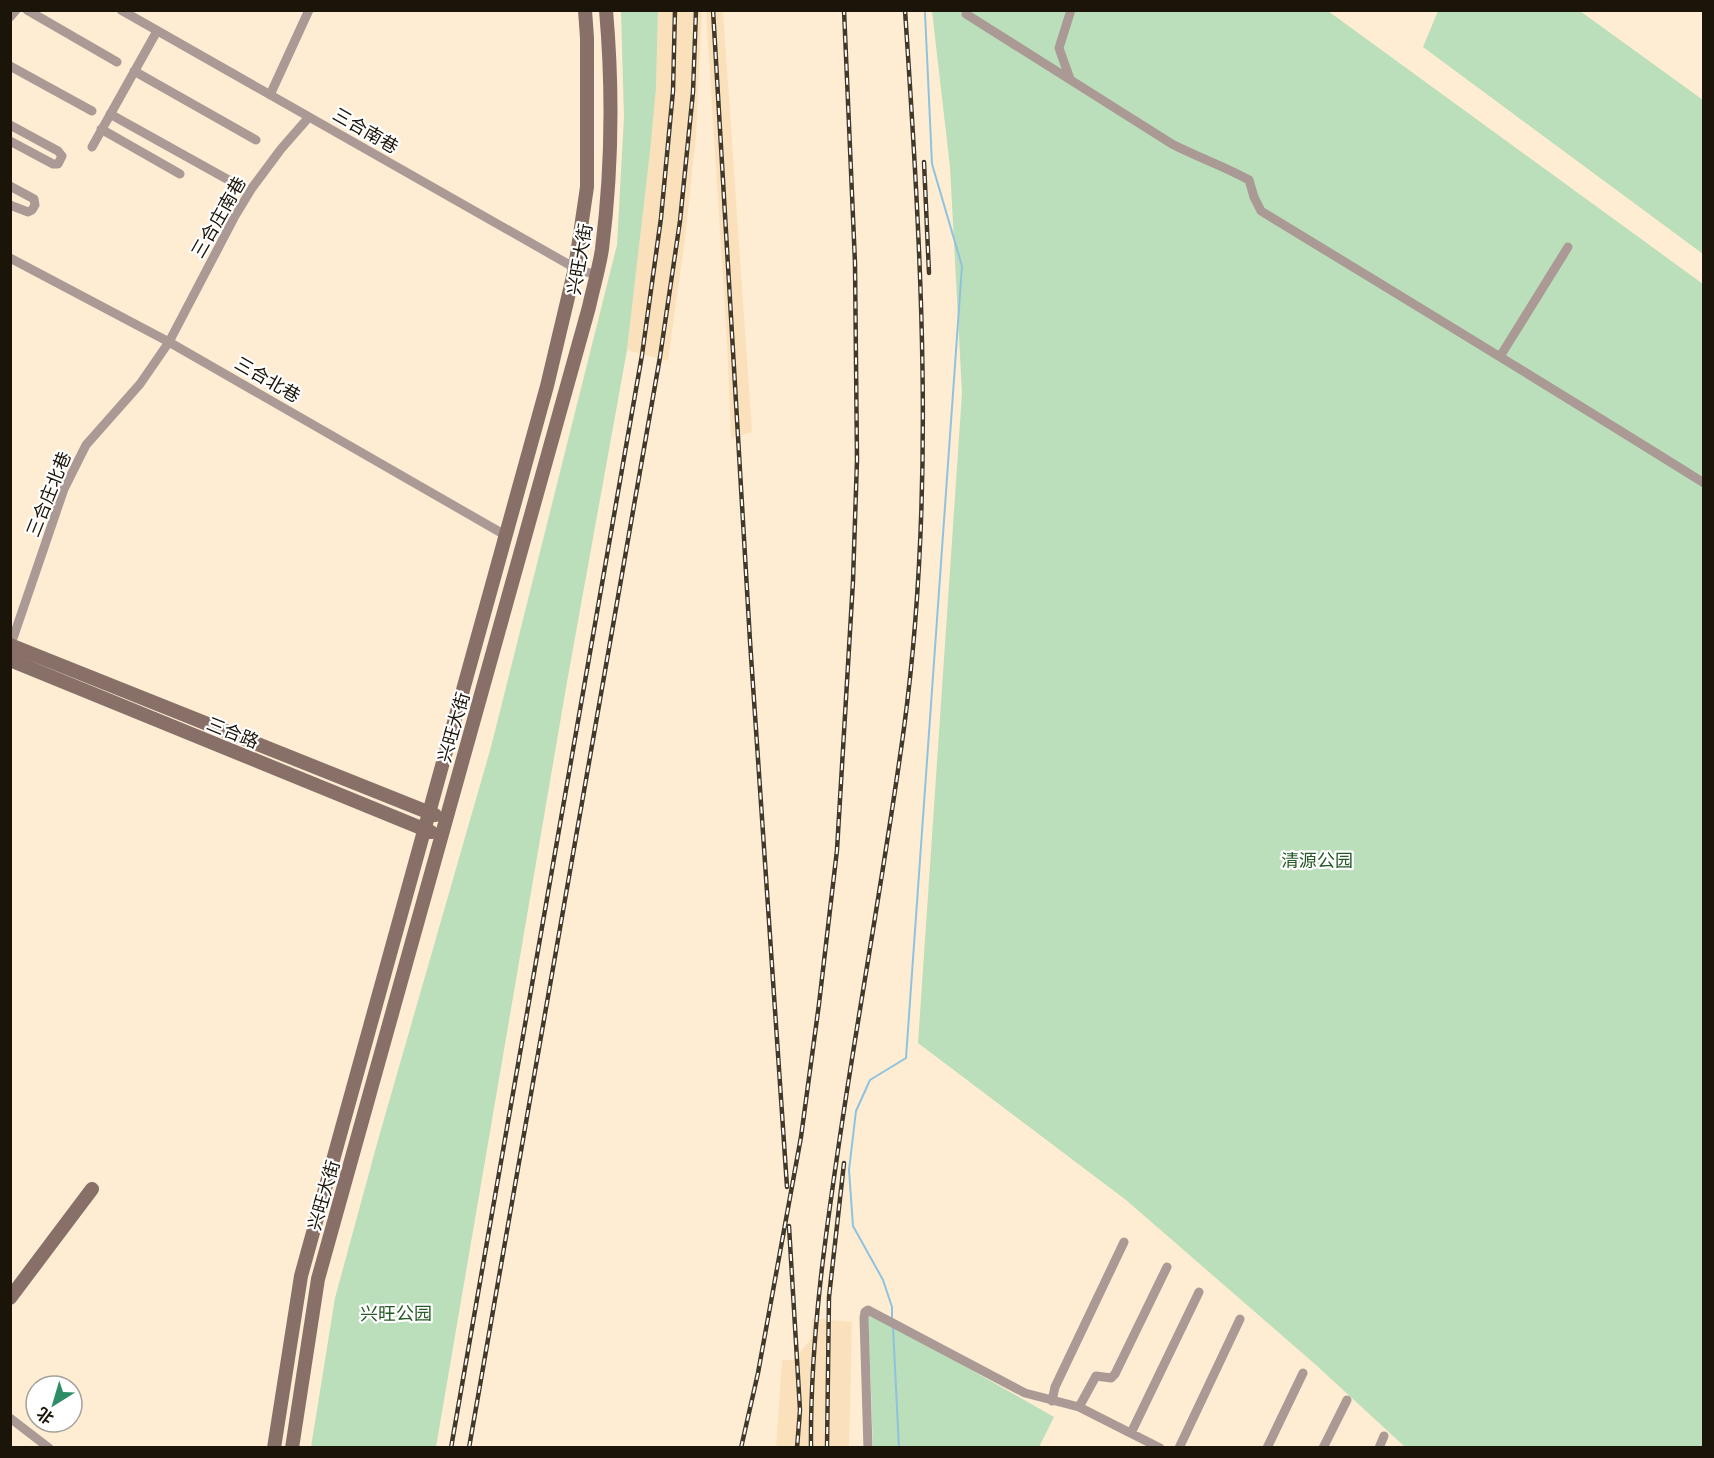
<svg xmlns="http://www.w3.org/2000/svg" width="1714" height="1458" viewBox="0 0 1714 1458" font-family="Barlow,'Noto Sans SC',sans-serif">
<rect width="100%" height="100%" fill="#feedd3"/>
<!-- built -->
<path fill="#fbe1bb" d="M 658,11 L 702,11 L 696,136 L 685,239 L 668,361 L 627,350 L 650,152 L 656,88 Z
M 706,11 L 723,11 L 752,432 L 731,438 L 727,342 Z
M 812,1318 L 852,1322 L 849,1447 L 776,1447 L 782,1360 L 793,1360 L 811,1339 Z"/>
<!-- green -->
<path fill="#bbdfba" d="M 621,11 L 658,11 L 656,88 L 650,152 L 627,350 L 567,682 L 436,1447 L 311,1447 L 335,1298 L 378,1140 L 491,747 L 617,245 L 624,117 Z
M 932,11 L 1328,11 L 1703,284 L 1703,1447 L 1405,1447 L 1316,1365 L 1126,1200 L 918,1043 L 962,393 L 950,167 Z
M 1438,11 L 1580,11 L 1703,100 L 1703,254 L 1423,47 Z
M 868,1311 L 1054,1417 L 1039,1447 L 873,1447 Z"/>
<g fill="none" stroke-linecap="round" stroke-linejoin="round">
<!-- stream -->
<path stroke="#8fc2df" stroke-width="2" d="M 892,1318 L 892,1307 L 883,1280 L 853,1226 L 849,1170 L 856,1111 L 870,1080 L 906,1058 L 962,266 L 932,164 L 925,13
M 893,1327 L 899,1448"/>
<!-- street -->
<path stroke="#aa9994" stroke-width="9" d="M 27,10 L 117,62
M 121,10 L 575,268 L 596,275
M 966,14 L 1172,144 C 1197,157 1224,166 1249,180 L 1254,197 L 1261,211 C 1409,301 1557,391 1704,483
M 10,17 L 16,10
M 10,66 L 92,111
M 134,71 L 256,140
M 1070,79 L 1059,48 L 1071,10
M 270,95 L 309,10
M 110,114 L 234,183
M 10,125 L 58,151 L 62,156 L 58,164 L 53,164 L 10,141
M 101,129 L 180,174
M 92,147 L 157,31
M 10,186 L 34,199 L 35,205 L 32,210 L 28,212 L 10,205
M 10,258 L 169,342 L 505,535
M 1501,355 L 1568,247
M 10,647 L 64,489 L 86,445 L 140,384 L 169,342 L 235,216 L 252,188 L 281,149 L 309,117
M 1052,1401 L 1055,1387 L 1124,1242
M 1079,1407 L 1096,1376 L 1111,1378 L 1115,1374 L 1167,1267
M 10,1418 L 49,1448
M 1131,1433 L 1199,1292
M 868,1448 L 864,1318 L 865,1312 L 868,1310 L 1025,1393 L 1079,1407 L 1160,1448
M 1179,1448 L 1240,1319
M 1267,1448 L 1303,1373
M 1323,1448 L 1347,1400
M 1379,1448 L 1384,1436"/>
<!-- secondary -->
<path stroke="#887069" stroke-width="14" d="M 10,645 L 435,815
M 10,660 L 431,832
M 10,1298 L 92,1189
M 274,1448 L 301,1276 L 547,386 L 575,268 L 587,187 L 587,38 L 585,10
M 292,1448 L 318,1279 L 589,307 C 593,288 599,269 602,249 C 612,170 613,90 606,10"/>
<defs>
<path id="rail" d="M 713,10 L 750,641 L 787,1187
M 924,162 L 929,273
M 789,1226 L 800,1410 L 797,1448
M 451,1448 L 642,355 L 661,218 L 673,91 L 675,10
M 469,1448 L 660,357 L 680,221 L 693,92 L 696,10
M 741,1448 L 758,1373 L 801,1137 L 819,1004 L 837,850 L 853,581 L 857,460 L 855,263 L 844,10
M 811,1448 C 810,1338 826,1230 842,1123 C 862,991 886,860 904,728 C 936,489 921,250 905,10
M 827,1448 L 829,1297 L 844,1163"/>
</defs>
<!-- rail casing -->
<use href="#rail" stroke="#42392b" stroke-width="4.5"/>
<!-- rail -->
<use href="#rail" stroke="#fff" stroke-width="2" stroke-dasharray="7" stroke-linecap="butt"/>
</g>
<g text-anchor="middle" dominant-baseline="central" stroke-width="4.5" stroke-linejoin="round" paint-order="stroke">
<!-- street labels -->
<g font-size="18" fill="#1b1408" stroke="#fff">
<text transform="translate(366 130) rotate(30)">三合南巷</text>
<text transform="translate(218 217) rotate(-60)">三合庄南巷</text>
<text transform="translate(579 259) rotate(-80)">兴旺大街</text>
<text transform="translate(268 379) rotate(30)">三合北巷</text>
<text transform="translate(48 494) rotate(-68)">三合庄北巷</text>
<text transform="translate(453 727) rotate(-74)">兴旺大街</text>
<text transform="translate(233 732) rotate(22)">三合路</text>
<text transform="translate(323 1195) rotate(-74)">兴旺大街</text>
</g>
<!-- park labels -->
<g font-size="18" fill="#255926" stroke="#fff">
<text x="1317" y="860">清源公园</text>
<text x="396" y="1313">兴旺公园</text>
</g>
</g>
<!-- border -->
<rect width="1714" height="1458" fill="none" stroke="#1b1408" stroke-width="24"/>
<!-- north arrow -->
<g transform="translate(54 1404) rotate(217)"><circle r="28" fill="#ffffff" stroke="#a4a19c" stroke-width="1.5"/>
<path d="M0-4.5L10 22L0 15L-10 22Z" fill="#2d8d67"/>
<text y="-9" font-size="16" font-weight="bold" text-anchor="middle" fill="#1b1408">北</text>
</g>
</svg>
